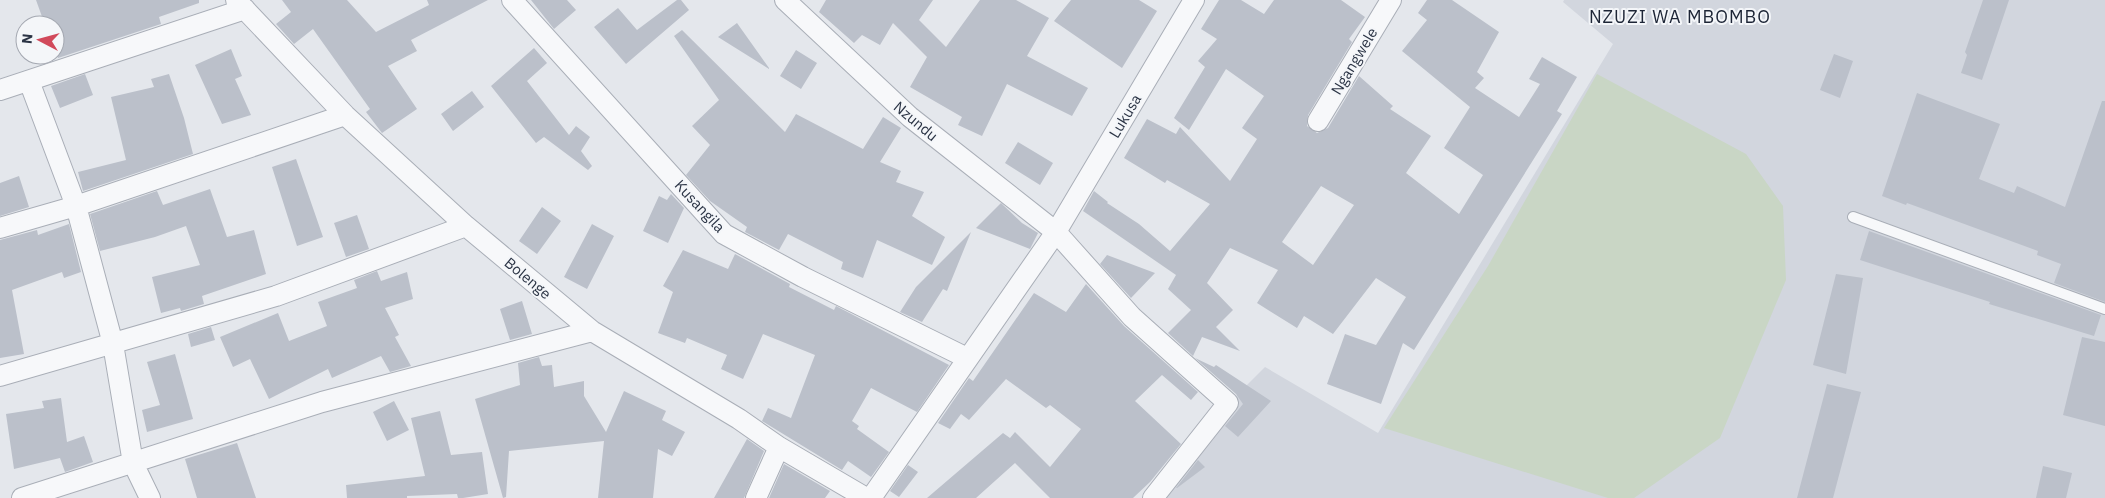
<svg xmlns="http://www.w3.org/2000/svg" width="2105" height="498" viewBox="0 0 2105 498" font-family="'IBM Plex Sans',sans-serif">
<rect width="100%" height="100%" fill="#e4e7ec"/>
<!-- built -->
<path fill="#d2d6de" d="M 1564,0 L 2105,0 L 2105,498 L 1157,498 L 1233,399 L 1265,367 L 1378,433 L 1613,44 L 1563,2 Z"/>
<!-- green -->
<path fill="#c9d6c5" d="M 1597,74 L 1746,154 L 1783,206 L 1786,280 L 1720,438 L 1634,498 L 1608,498 L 1384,428 L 1488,266 Z"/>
<!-- building -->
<path fill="#bbc0ca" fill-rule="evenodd" d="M 36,0 L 199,0 L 199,3 L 159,17 L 161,24 L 58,58 L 55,51 L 55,25 L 45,25 Z
M 282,0 L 347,0 L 376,32 L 429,5 L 427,0 L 488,0 L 411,40 L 417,51 L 388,66 L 417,109 L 382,133 L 366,112 L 370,109 L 313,29 L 294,44 L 276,24 L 291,12 Z
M 531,0 L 567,0 L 576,10 L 554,29 Z
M 677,0 L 681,0 L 689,10 L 626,64 L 594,27 L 618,8 L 637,30 Z
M 826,0 L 933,0 L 919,20 L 946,47 L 980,0 L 1016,0 L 1049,18 L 1027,56 L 1088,88 L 1072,116 L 1007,84 L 982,136 L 958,125 L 962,117 L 910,87 L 927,57 L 893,23 L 880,45 L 862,35 L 854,43 L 819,12 Z
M 1071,0 L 1139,0 L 1157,11 L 1122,68 L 1054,21 Z
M 1219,0 L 1241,0 L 1264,14 L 1274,0 L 1341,0 L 1365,17 L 1349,39 L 1352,42 L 1308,115 L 1307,126 L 1317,133 L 1328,128 L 1359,76 L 1393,106 L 1390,109 L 1431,136 L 1406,173 L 1459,214 L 1483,175 L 1444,148 L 1470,107 L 1402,51 L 1427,20 L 1418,13 L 1427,0 L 1452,0 L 1499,32 L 1477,72 L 1484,78 L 1475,88 L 1519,117 L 1540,84 L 1529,79 L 1542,57 L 1577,77 L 1557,111 L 1562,114 L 1414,350 L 1403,343 L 1381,404 L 1327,384 L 1345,334 L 1376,345 L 1406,297 L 1376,278 L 1333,334 L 1304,316 L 1297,328 L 1257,303 L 1278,270 L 1230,248 L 1207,283 L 1233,310 L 1216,327 L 1240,351 L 1202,337 L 1193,356 L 1168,333 L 1191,310 L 1168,289 L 1176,275 L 1083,211 L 1094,191 L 1108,202 L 1107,203 L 1139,224 L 1170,251 L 1210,204 L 1167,180 L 1165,183 L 1124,158 L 1147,119 L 1176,134 L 1180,127 L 1230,181 L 1257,139 L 1242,128 L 1264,96 L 1226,69 L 1189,130 L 1174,118 L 1205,67 L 1198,61 L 1217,39 L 1201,29 ZM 1321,186 L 1354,205 L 1313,265 L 1282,242 Z
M 1983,0 L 2009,0 L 1982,80 L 1961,73 L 1967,55 L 1965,52 Z
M 737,23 L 769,68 L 769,69 L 718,37 Z
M 682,30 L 785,132 L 796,114 L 863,149 L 883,117 L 901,128 L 880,162 L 901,171 L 896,182 L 924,192 L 912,216 L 945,237 L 932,265 L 877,240 L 863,278 L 841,269 L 843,262 L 788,234 L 779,250 L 745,232 L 747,227 L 710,201 L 686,175 L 710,145 L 692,126 L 719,100 L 674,36 Z
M 534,48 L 547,63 L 527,81 L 569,135 L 576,126 L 590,137 L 581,151 L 592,166 L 588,170 L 544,137 L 536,143 L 491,86 Z
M 231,49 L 242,76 L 235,79 L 251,115 L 222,124 L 195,65 Z
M 796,50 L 817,63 L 801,89 L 780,76 Z
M 1834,54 L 1853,61 L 1840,98 L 1820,90 Z
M 85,74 L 93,95 L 60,108 L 51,86 Z
M 169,74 L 184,118 L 193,154 L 83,191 L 78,172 L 126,160 L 111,97 L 154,87 L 151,79 Z
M 472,91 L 484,107 L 453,131 L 441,114 Z
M 1917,93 L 2000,124 L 1979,179 L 2014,193 L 2017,186 L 2065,207 L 2102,101 L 2105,101 L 2105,302 L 2054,283 L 2061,264 L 2037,255 L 2038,251 L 1907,203 L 1906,205 L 1882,196 Z
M 1018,142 L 1053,163 L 1040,185 L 1005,163 Z
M 296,159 L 323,237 L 297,246 L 272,167 Z
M 19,176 L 29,207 L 0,216 L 0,183 Z
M 210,189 L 227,237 L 254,230 L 266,274 L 202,296 L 204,304 L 181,311 L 180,308 L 161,313 L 152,277 L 200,265 L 186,226 L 155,237 L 100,251 L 90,214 L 157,191 L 163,205 Z
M 671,194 L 684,208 L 668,243 L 643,231 L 659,196 L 667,200 Z
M 1001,203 L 1022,223 L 1038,233 L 1030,249 L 976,228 Z
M 542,207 L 561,221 L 537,254 L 519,241 Z
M 357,215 L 369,249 L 346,257 L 334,223 Z
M 69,224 L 81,272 L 64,278 L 62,272 L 12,290 L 24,354 L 0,358 L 0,240 L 37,230 L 38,235 Z
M 592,224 L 614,236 L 587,289 L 564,277 Z
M 1869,231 L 2101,315 L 2094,336 L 1989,304 L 1990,302 L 1860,260 Z
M 971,232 L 947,291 L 943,289 L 922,322 L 900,312 L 916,287 Z
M 683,250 L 728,269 L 735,254 L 790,284 L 789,287 L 834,310 L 836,306 L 949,365 L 917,412 L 871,388 L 852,421 L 859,426 L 857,429 L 889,452 L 871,477 L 848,461 L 842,470 L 762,421 L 768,408 L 791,418 L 815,355 L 763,334 L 743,379 L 721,369 L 727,355 L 687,338 L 685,343 L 658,333 L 673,292 L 663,286 Z
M 1107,255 L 1155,273 L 1131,298 L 1100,264 Z
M 377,271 L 381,281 L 407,272 L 413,299 L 385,308 L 399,335 L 395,337 L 411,366 L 390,372 L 381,356 L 332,378 L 328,369 L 269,399 L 250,359 L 233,367 L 220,337 L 278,313 L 289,341 L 327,326 L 318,302 L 357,288 L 354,280 Z
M 1836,274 L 1863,278 L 1846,374 L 1813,365 Z
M 1086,284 L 1124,326 L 1198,392 L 1191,400 L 1162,375 L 1135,401 L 1181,444 L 1150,482 L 1133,498 L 1050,498 L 1015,463 L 976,498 L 927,498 L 1003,433 L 1010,438 L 1015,432 L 1050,467 L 1081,429 L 1050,405 L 1046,408 L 1006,379 L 969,420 L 961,414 L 950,429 L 938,423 L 969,378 L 973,381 L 1034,293 L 1066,312 Z
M 522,301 L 532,334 L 510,340 L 500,309 Z
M 211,327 L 215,340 L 191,347 L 188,334 Z
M 2082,337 L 2105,342 L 2105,426 L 2063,415 Z
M 175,354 L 193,419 L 147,432 L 142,410 L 160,405 L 147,362 Z
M 539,357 L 542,366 L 552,365 L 554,387 L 584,381 L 584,396 L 606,432 L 624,391 L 666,411 L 662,420 L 685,432 L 672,456 L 658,449 L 653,498 L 598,498 L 604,441 L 509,451 L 506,497 L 503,498 L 475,399 L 520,385 L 518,363 Z
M 1195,358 L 1214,367 L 1216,365 L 1271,401 L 1238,437 L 1225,426 L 1243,404 L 1236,394 Z
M 1827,384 L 1861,392 L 1833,498 L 1797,498 Z
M 61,398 L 67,442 L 84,436 L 93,462 L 65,472 L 60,458 L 14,469 L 6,414 L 44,408 L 42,401 Z
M 394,401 L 409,430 L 387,441 L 373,412 Z
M 440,411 L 451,455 L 482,452 L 488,494 L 463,498 L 458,498 L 457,494 L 407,496 L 407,498 L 347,498 L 346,485 L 425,476 L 411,418 Z
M 747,439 L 764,451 L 744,498 L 714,498 Z
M 237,443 L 256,498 L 197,498 L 185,459 Z
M 1198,460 L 1205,467 L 1177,488 L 1176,488 Z
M 784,464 L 830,491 L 825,498 L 769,498 Z
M 908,465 L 918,472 L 899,497 L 890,491 Z
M 2043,466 L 2072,473 L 2066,498 L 2036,498 Z"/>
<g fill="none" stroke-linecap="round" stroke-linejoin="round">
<defs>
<path id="service" d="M 1853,217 L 2105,309"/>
<path id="minor" d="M 236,0 L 345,115 L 466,226 L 592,331 L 739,419 L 779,447 L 866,498
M 512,0 L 724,234 L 803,277 L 967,358
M 785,0 L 910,117 L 1056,232 L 1132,317 L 1228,403 L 1153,498
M 29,81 L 76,206 L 113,344 L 133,463 L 150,498
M 0,90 L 245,9
M 1318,121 L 1391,0
M 0,228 L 76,206 L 345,115
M 0,376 L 276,296 L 466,226
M 22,498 L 322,402 L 592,331
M 756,498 L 779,447
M 871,498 L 1056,232 L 1194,0"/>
</defs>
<!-- service casing -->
<use href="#service" stroke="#a9aeb7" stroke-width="12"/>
<!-- minor casing -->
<use href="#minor" stroke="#a9aeb7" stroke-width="22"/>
<!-- service -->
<use href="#service" stroke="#f7f8fa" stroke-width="10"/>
<!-- minor -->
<use href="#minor" stroke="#f7f8fa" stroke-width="20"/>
</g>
<g text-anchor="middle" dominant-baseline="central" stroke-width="4" stroke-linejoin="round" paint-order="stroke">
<!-- street labels -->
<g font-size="15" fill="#2b3445" stroke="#f4f6f9">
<text transform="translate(1354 61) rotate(-59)">Ngangwele</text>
<text transform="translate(1125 116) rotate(-59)">Lukusa</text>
<text transform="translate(916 121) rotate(40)">Nzundu</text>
<text transform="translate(700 206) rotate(47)">Kusangila</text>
<text transform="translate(528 278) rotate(40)">Bolenge</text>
</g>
<!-- quarter labels -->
<g font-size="18" letter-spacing="1" fill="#1d2536" stroke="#f4f6f9">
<text x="1680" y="16">NZUZI WA MBOMBO</text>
</g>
</g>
<!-- north arrow -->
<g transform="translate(40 40) rotate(276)"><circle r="24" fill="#f4f6f9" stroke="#a4a8b1"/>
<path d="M0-4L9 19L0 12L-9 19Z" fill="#d1495b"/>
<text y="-8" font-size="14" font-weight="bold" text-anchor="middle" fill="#2b3445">N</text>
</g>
</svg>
